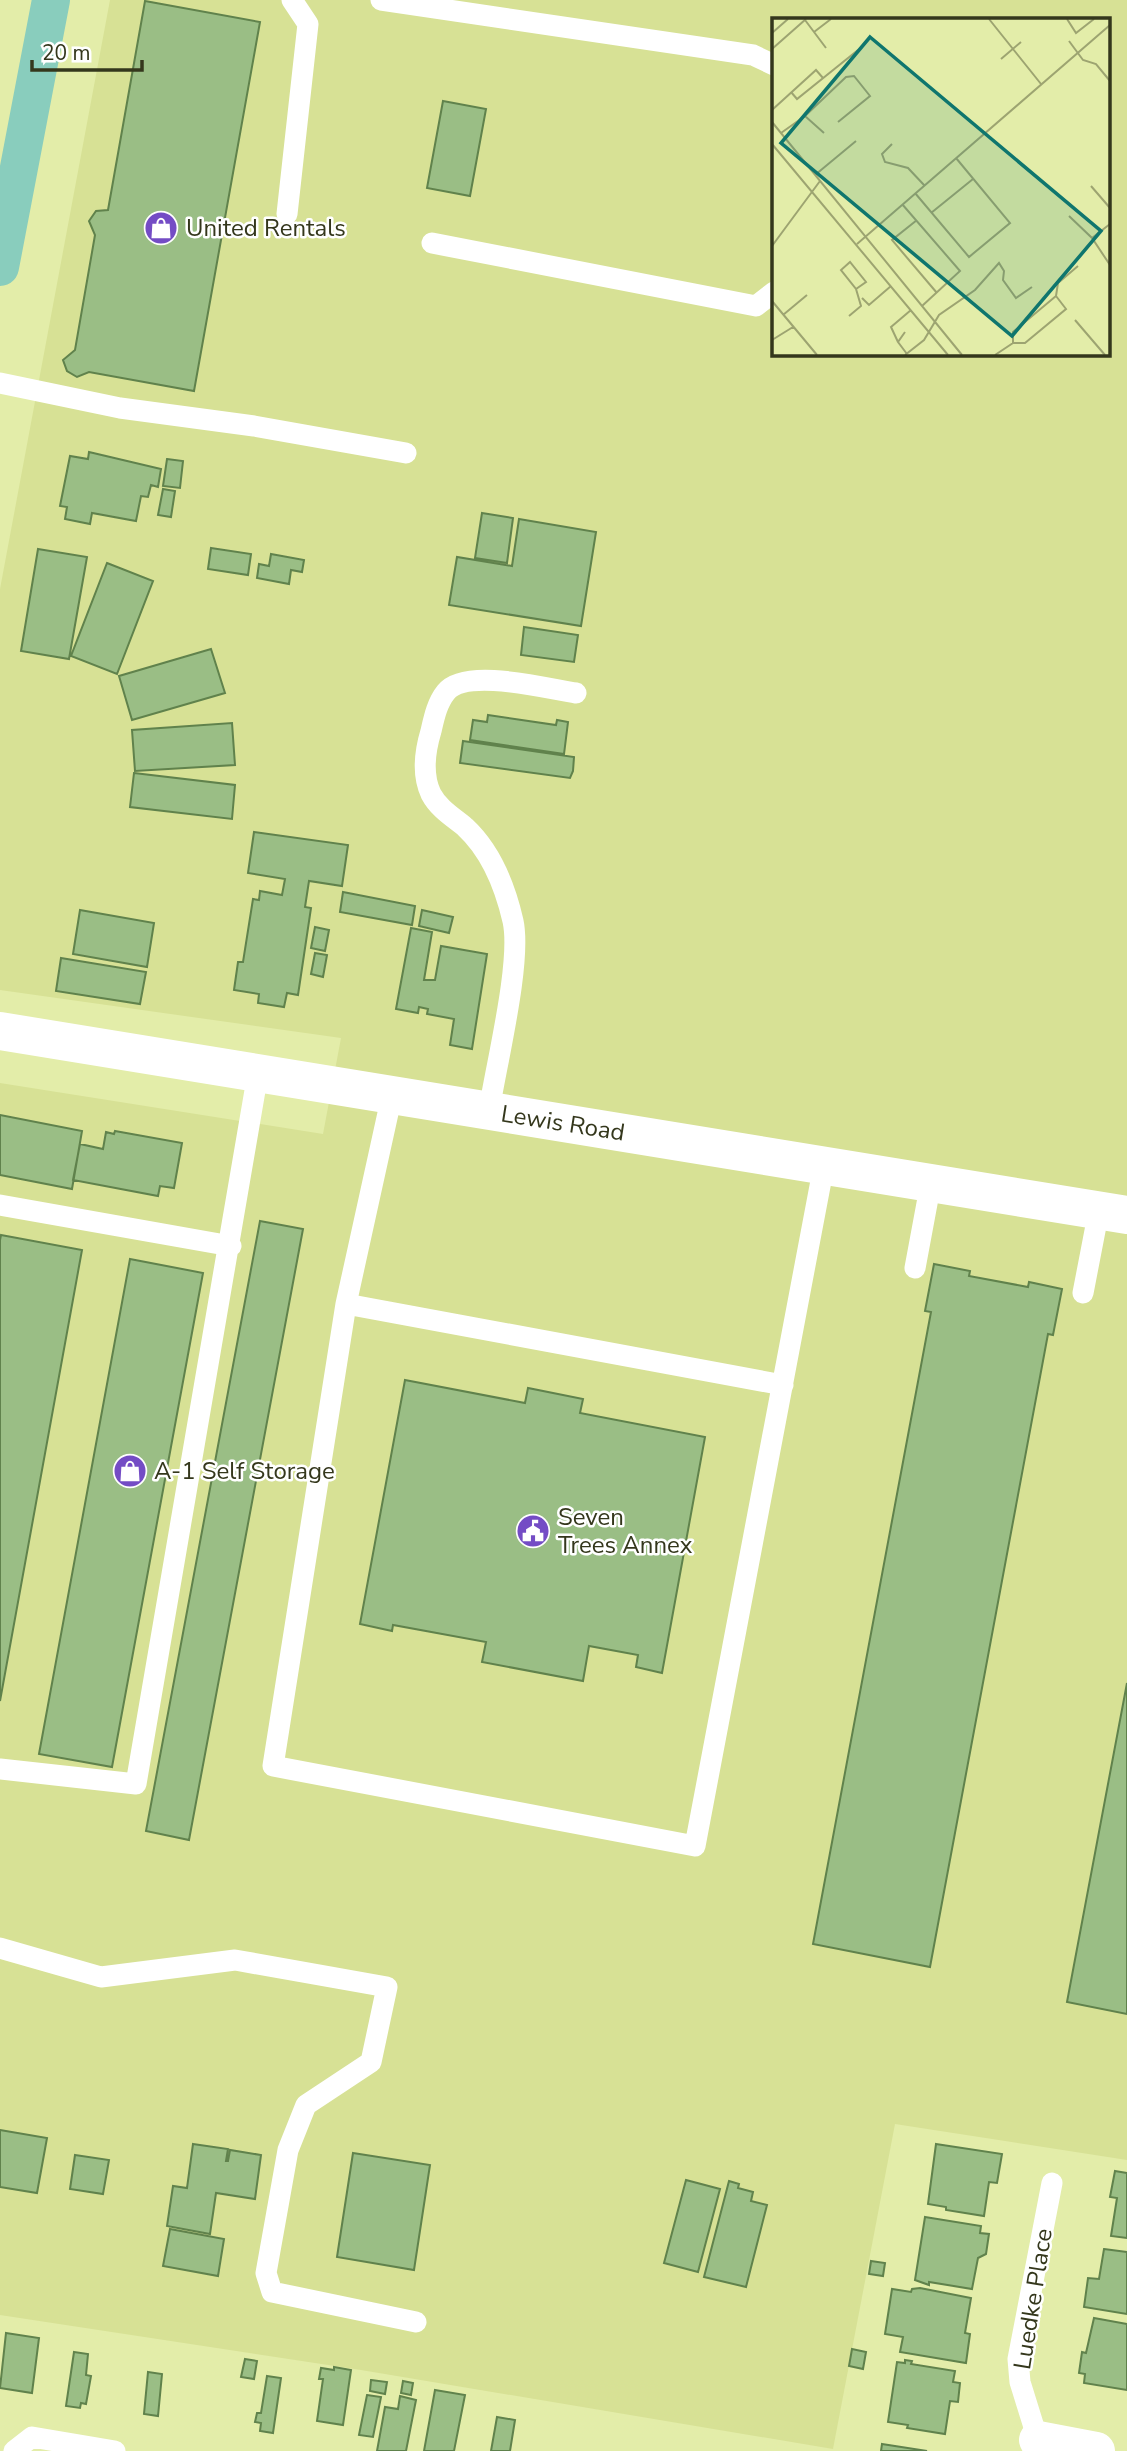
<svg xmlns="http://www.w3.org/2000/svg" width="1127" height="2451" viewBox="0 0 1127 2451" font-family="'Nunito Sans',sans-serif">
<rect width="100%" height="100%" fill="#e3eda9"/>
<!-- built -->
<path fill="#d7e195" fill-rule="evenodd" d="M 110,0 L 1127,0 L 1127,2160 L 895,2124 L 833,2449 L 361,2370 L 0,2315 L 0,1083 L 323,1134 L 341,1038 L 0,990 L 0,589 ZM 774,19 L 1108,19 L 1108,354 L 774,354 Z"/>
<!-- building -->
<path fill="#9abe85" stroke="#60824c" stroke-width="2" d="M 145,1 L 260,22 L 194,391 L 89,372 L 77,377 L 67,371 L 63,360 L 75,350 L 95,235 L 89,221 L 96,211 L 108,210 Z
M 443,101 L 486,109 L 470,196 L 427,188 Z
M 89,452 L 161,469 L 158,487 L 151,485 L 148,497 L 141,496 L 136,521 L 92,513 L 90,524 L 65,519 L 67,507 L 60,506 L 70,456 L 88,459 Z
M 167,459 L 183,461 L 180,488 L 163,486 Z
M 163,489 L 175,491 L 171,517 L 158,515 Z
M 482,513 L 513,518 L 507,563 L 475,558 Z
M 519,519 L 596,532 L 581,626 L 449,605 L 457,557 L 512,566 Z
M 211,548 L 251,554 L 248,575 L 208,569 Z
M 38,549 L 87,557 L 69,659 L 21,651 Z
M 271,554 L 304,560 L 302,572 L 291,570 L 289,584 L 257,578 L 259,564 L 269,566 Z
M 107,563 L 153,581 L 117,674 L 71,656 Z
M 524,627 L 578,635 L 574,662 L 521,655 Z
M 211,649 L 225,693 L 132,720 L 119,676 Z
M 488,715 L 556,725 L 557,720 L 568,722 L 564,754 L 470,740 L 473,720 L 487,722 Z
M 232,723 L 235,765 L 135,771 L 132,730 Z
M 463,741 L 574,757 L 573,771 L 570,778 L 460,763 Z
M 134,773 L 235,785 L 232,819 L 130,807 Z
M 254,832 L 348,845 L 342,886 L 309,881 L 305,907 L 311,908 L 298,995 L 287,993 L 284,1007 L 258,1003 L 259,994 L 234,990 L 238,962 L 243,962 L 253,899 L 259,900 L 260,891 L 282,895 L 285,879 L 248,873 Z
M 343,892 L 415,906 L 412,925 L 340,912 Z
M 80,910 L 154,923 L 147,967 L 73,954 Z
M 422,910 L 453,917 L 449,933 L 419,926 Z
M 315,927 L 329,930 L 325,951 L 311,948 Z
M 411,928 L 432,932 L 424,980 L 435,980 L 441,946 L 487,954 L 472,1049 L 450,1045 L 454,1019 L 427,1014 L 428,1009 L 419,1007 L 418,1013 L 396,1009 Z
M 315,953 L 327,955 L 323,977 L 311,974 Z
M 61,958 L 146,972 L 140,1004 L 56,991 Z
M 0,1115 L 82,1131 L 72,1189 L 0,1175 Z
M 115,1131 L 182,1143 L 174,1188 L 160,1186 L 158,1196 L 73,1180 L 80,1144 L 103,1149 L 106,1132 L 114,1134 Z
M 260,1221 L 303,1229 L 189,1840 L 146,1831 Z
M 1,1235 L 82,1250 L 0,1701 L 0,1240 Z
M 130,1259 L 203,1273 L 112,1767 L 39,1754 Z
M 934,1264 L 970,1271 L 969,1276 L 1028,1287 L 1029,1282 L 1062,1289 L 1053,1335 L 1048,1334 L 930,1967 L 813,1944 L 931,1312 L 925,1311 Z
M 405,1380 L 525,1403 L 528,1388 L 583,1399 L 580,1413 L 705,1437 L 662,1673 L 636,1667 L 638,1655 L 589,1646 L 583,1681 L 482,1662 L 486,1642 L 393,1625 L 392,1631 L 360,1624 Z
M 1127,1683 L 1127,2014 L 1067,2002 Z
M 0,2130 L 47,2138 L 37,2193 L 0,2187 Z
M 193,2144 L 228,2149 L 226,2161 L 228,2161 L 230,2150 L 261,2155 L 255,2199 L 216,2193 L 210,2234 L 167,2226 L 173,2186 L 187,2188 Z
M 936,2144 L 1002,2154 L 997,2183 L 989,2182 L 984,2216 L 946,2210 L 946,2207 L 928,2204 Z
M 353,2153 L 430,2165 L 414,2270 L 337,2257 Z
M 75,2155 L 109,2160 L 103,2194 L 70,2189 Z
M 1115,2171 L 1127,2173 L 1127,2238 L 1111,2236 L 1117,2198 L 1110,2197 Z
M 686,2180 L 720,2189 L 698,2272 L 664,2263 Z
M 729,2181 L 739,2184 L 738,2188 L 753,2192 L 751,2201 L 767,2205 L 746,2287 L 704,2277 Z
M 925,2217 L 981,2226 L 980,2233 L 989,2234 L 986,2254 L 978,2258 L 972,2289 L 929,2282 L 929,2285 L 915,2280 Z
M 170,2229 L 224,2239 L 218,2276 L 163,2266 Z
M 1104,2249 L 1127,2252 L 1127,2314 L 1084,2307 L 1088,2278 L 1099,2279 Z
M 871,2261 L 885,2263 L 883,2276 L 869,2274 Z
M 920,2288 L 971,2298 L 965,2333 L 970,2334 L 966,2363 L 900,2352 L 903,2337 L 885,2334 L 892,2289 L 911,2292 L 912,2289 Z
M 1094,2318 L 1127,2324 L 1127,2390 L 1084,2383 L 1085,2374 L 1079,2373 L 1082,2352 L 1086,2353 Z
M 6,2333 L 39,2338 L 32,2393 L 0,2388 Z
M 852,2349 L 866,2352 L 863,2369 L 849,2366 Z
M 74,2352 L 88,2354 L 86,2375 L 91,2376 L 86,2404 L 81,2403 L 80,2408 L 66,2406 Z
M 245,2359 L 257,2361 L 254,2379 L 241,2377 Z
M 905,2360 L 912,2361 L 911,2364 L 955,2371 L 953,2382 L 960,2383 L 958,2402 L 950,2401 L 945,2434 L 907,2428 L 908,2425 L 888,2422 L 897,2362 L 905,2363 Z
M 334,2367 L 351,2370 L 343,2425 L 317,2421 L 323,2379 L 319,2379 L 321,2368 L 334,2370 Z
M 148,2372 L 162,2374 L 158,2416 L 144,2414 Z
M 267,2376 L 281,2378 L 273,2433 L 260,2431 L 261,2423 L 255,2422 L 257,2413 L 261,2413 Z
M 371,2380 L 387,2382 L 385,2394 L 370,2391 Z
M 403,2381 L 413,2383 L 411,2395 L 401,2393 Z
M 435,2390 L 465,2395 L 454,2451 L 424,2451 Z
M 367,2395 L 381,2397 L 373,2437 L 359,2435 Z
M 400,2396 L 416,2400 L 406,2451 L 377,2451 L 385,2407 L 398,2409 Z
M 497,2417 L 515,2420 L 510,2451 L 491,2451 Z
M 882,2444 L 927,2451 L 881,2451 Z"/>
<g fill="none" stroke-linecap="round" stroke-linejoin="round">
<!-- lane -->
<path stroke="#fff" stroke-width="21" d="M 381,0 L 753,55 L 774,65
M 287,214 L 308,24 L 292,0
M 432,243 L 756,306 L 774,292
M 0,383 L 120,408 L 254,426 L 406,453
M 392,1095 L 346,1304 L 273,1766 L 695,1846 L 824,1165
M 489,1111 C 496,1065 522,962 513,921 C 505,886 492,852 465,827 C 453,817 439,809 431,794 C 422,775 425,751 431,731 C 434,718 437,703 446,692 C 466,667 548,689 576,693
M 0,1205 L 231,1246
M 915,1268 L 931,1182
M 1083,1293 L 1099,1210
M 346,1304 L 783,1385
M 0,1769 L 136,1784 L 258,1073
M 0,1948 L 101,1977 L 235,1960 L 387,1987 L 371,2062 L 306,2105 L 288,2150 L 266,2273 L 272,2292 L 416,2322
M 1033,2446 L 1038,2440 L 1020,2382 L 1018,2359 L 1052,2183
M 14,2451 L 32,2437 L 115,2451"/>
<!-- street -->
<path stroke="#fff" stroke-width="38" d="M 1038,2440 L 1096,2451"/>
<!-- secondary -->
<path stroke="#fff" stroke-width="38" d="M 0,1031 L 1127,1215"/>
<!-- primary -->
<path stroke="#89cdbd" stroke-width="38" d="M 0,267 L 51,0"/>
</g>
<!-- icons -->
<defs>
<symbol id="shop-disc" viewBox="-11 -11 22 22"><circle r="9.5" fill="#744cc5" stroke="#fff"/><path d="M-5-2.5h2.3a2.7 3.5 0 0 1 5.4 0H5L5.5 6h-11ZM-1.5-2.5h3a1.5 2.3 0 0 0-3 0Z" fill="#fff"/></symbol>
<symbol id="civic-disc" viewBox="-11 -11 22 22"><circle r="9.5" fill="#744cc5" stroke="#fff"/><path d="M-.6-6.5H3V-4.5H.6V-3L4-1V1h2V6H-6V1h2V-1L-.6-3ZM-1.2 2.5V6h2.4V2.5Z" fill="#fff"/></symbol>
</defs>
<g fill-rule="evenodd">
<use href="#shop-disc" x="142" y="209" width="38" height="38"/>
<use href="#shop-disc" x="111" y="1452" width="38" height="38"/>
<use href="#civic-disc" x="514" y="1512" width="38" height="38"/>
</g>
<g text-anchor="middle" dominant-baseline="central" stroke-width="5" stroke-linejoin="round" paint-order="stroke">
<!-- poi labels -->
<g font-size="24" fill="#34371c" stroke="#fff" text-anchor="start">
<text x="186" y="228">United Rentals</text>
<text x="154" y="1471">A-1 Self Storage</text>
<text x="558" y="1517">Seven<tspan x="558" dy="28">Trees Annex</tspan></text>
</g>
<!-- street labels -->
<g font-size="24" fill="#34371c" stroke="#fff">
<text transform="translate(563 1123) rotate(9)">Lewis Road</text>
<text transform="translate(1033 2299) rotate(-81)">Luedke Place</text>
</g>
</g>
<!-- overview -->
<g transform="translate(772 18)">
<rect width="338" height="338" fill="#e3eda9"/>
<path fill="none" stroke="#9da471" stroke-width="2" d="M 217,1 L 269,66M 295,1 L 304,15 L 322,1M 33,2 L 54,30M 42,14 L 59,1M 0,15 L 16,1M 297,23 L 311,42 L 324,46 L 338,63M 0,31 L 34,1M 229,41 L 249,24M 19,74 L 25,81 L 86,32M 0,92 L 44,52 L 51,60M 33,98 L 74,59 L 82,58 L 98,78 L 66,104M 0,104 L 190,337M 9,115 L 33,98 L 52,115M 0,126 L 176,337M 120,126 L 110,136 L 113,144 L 136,150 L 152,167M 43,157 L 84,123M 319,168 L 338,190M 143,175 L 197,239 L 238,205 L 184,140M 130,186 L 188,253 L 150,288M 159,195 L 201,161M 297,198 L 320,220 L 338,247M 145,202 L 120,222 L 165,275M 320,220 L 338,206M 85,226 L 338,7M 0,228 L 48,163M 90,280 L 97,287 L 119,268M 0,283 L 45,337M 11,297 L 35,277M 77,298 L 89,288 L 84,271 L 69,252 L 78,244 L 94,264 L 84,271M 303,302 L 333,337M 133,314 L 126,324 L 135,336M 0,322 L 21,309M 126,324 L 119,309 L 139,292M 241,325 L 253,325 L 294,291 L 284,278M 133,337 L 152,322 L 167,297 L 203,272 L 227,245 L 232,253 L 231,262 L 244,280 L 260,269M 223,337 L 241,325 L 241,314 L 284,278 L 286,265 L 306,248"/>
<path fill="#0f766e" fill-opacity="0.15" stroke="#0f766e" stroke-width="3.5" d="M 98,19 L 329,213 L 240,318 L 9,125 Z"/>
<rect width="338" height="338" fill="none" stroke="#34371c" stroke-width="3.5"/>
</g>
<!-- scale -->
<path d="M32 60v10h110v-10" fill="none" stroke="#34371c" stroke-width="3.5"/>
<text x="42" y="60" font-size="21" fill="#34371c" stroke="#ffffff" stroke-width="5" paint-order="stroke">20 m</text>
</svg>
